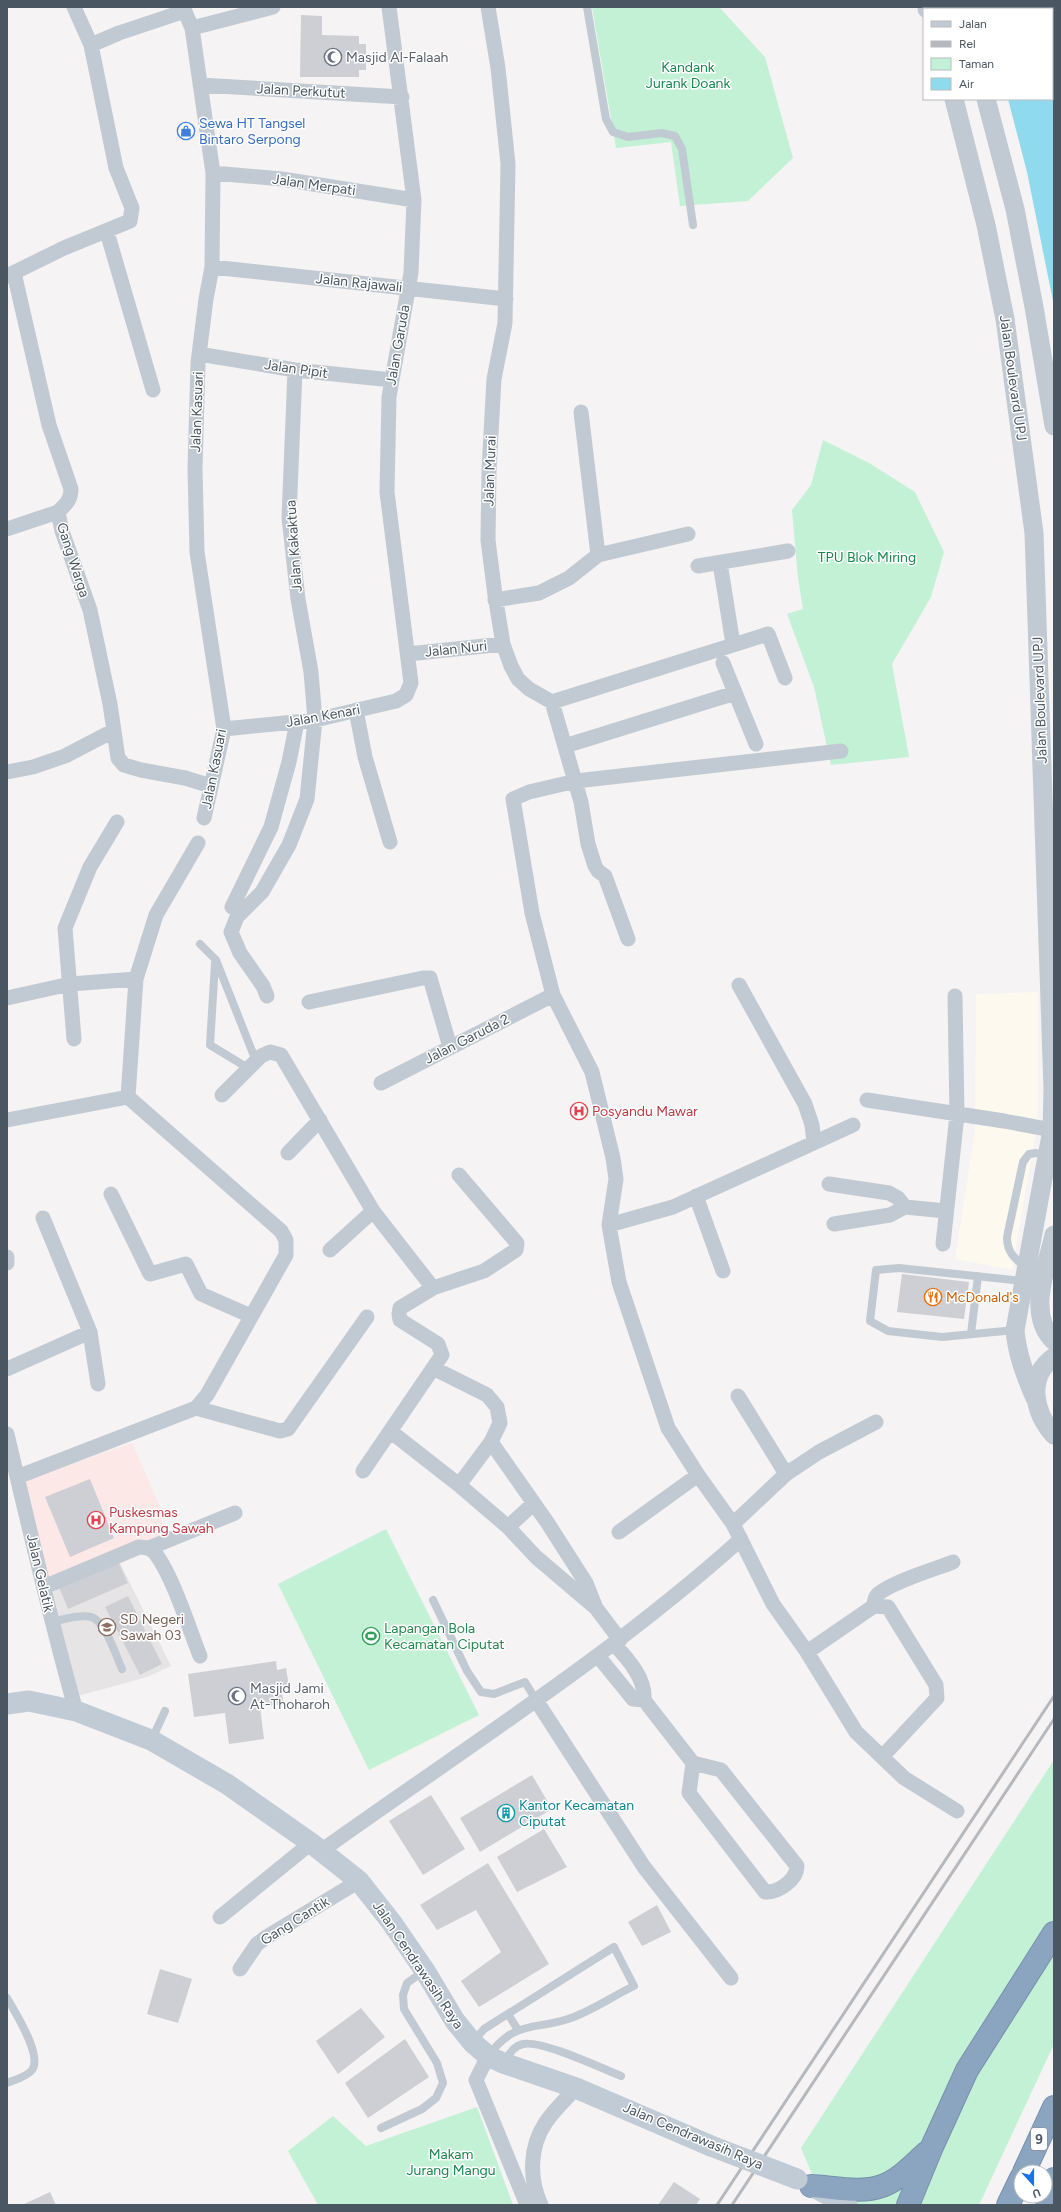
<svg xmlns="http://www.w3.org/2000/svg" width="1061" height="2212" viewBox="0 0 1061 2212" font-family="Figtree,sans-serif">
<rect width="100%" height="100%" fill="#f5f3f3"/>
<!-- commercial -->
<path fill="#fdf9ef" d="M 1038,992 L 1038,1119 L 1012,1270 L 955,1259 L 975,1131 L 976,994 Z"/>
<!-- education -->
<path fill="#e6e4e5" d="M 118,1559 L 171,1666 L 147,1677 L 78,1696 L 52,1588 Z"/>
<!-- medical -->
<path fill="#fce8e6" d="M 132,1443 L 160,1507 L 163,1534 L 48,1581 L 21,1482 Z"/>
<!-- green -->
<path fill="#c3f1d5" d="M 592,7 L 719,7 L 765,57 L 793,158 L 748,201 L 680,206 L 671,142 L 616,148 Z
M 823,440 L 869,463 L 915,492 L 944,552 L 931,597 L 892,664 L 909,757 L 831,765 L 814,687 L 787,614 L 803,609 L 798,578 L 792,510 L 811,485 Z
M 386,1529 L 479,1715 L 369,1770 L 278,1584 Z
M 1054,1760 L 1054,2044 L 979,2205 L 825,2205 L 801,2148 Z
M 477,2107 L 513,2205 L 318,2205 L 288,2151 L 333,2116 L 366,2146 Z"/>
<!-- water -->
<path fill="#90daee" d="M 981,7 L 1054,7 L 1054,306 L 1027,172 L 1008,99 L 1052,99 L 1052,9 L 981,9 Z"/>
<!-- building -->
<path fill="#cdcfd5" d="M 301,15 L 322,16 L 322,35 L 359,36 L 359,44 L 366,44 L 366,70 L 359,70 L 359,77 L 300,77 Z
M 902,1274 L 969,1282 L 964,1319 L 897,1312 Z
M 90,1479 L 114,1538 L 70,1557 L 45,1497 Z
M 118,1561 L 128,1583 L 68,1609 L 59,1587 Z
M 128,1596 L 162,1664 L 140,1675 L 105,1607 Z
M 276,1661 L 277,1670 L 286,1668 L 289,1687 L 281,1688 L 284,1704 L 260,1707 L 264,1739 L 229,1744 L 225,1713 L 194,1717 L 188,1674 Z
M 532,1775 L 552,1809 L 480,1852 L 460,1818 Z
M 431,1795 L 465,1849 L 423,1875 L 389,1821 Z
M 544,1829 L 567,1867 L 517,1892 L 497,1857 Z
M 488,1863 L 549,1964 L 479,2007 L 461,1981 L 501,1952 L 476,1910 L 437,1930 L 420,1905 Z
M 657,1905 L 671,1932 L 642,1946 L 628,1922 Z
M 160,1969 L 192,1979 L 178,2023 L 147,2014 Z
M 361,2008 L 385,2037 L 338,2074 L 316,2041 Z
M 405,2039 L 429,2077 L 368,2118 L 345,2083 Z
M 674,2182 L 700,2199 L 696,2205 L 658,2205 Z
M 50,2192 L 56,2205 L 22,2205 Z"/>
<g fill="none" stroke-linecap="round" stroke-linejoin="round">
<defs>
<path id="motorway" d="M 1024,2172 L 1054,2107
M 811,2186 C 833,2187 860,2194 882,2186 C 899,2180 913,2165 926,2153
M 1045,2196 L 1054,2179
M 908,2205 L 931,2149 L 967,2070 L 1054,1933
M 1008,2205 L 1021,2178"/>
</defs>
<!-- motorway casing -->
<use href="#motorway" stroke="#7690ad" stroke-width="24"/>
<!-- service -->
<path stroke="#c1cad2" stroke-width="8" d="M 587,7 L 606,119 L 613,132 L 628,137 L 662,133 L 675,136 L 682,149 L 693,225
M 200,944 L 216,960 L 256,1061
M 215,963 L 210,1045 L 248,1068
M 1025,1267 C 1014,1258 1007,1252 1007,1237 L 1023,1162 L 1029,1154 L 1036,1153 L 1047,1156
M 1015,1330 L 942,1337 L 888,1331 L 870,1321 L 876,1270 L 899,1268 L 1023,1281
M 971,1334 L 978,1276
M 433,1600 L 467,1671 L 481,1692 L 494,1694 L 525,1682 L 536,1700
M 50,1622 C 62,1620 79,1614 91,1617 C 105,1620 116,1656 122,1669
M 152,1739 L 165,1711
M 7,1998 C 15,2012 43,2056 32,2070 C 27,2077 14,2080 7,2083
M 508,2014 L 518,2030
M 473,2042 L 484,2029 L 614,1947 L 634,1986 C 613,1996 593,2010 571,2018 C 534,2031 516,2019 488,2056
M 504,2062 C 509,2055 513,2046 523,2044 C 542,2040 601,2068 621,2076
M 381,2128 L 422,2109 L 436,2098 L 443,2083 L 437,2063 L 404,2009 L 403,1995 L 407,1983 L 424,1971"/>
<!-- minor -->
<path stroke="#c1cad2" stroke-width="15" d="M 183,7 L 192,28 L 213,173 L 212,267 L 206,299 L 198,363 L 195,468 L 197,552 L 224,729 L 204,818
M 488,7 L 498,68 L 508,164 L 505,323 L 494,379 L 489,470 L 488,540 L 495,595 L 503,644 L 511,666 L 518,679 L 529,689 L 552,702 L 581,802 L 588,844 L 595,866 L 598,871 L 605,876 L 628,939
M 192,28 L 273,7
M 91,45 L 119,33 L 185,11
M 200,85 L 402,97
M 213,173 L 282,179 L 414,200
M 107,232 L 153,390
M 212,267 L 506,299
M 14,273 L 49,425 L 71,489 C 71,500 66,504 58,512 L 62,531 L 90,610 L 110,704 L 118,758 L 124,765 L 141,770 L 185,778 L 211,786
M 7,276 L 64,248 L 130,221 L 132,208 L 116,168 L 91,45 L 74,7
M 199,354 L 295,370 L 392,380
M 581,412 L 598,555
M 7,529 L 58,512
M 720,563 L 733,644
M 698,566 L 788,551
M 495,600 L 539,593 L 569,578 L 598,555 L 688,534
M 408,654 L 503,644
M 723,663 L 756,744
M 552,702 L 768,634 L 785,678
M 356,710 L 365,757 L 390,842
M 224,729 L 315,720 L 396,701 L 406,695 L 411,683 L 387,492 L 389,397 L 411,273 L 414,200 L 389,7
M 565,746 L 735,693
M 841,751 L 576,781 L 529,792 L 513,799 L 532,913 L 553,995 L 592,1072 L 613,1158 L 616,1179 L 609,1225 L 619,1282 L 668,1428 L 698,1475 L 733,1524 L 773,1604 L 807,1652 L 856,1732 L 904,1778 L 957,1811
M 7,772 L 33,767 L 65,756 L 113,731
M 232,907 L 271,827 L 289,762 L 297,722
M 739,985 L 805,1104 L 812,1125 L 814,1142
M 267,996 L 263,986 L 240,953 L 231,932 L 237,917 L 262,892 L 289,845 L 307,799 L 315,720 L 311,672 L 298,599 L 289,518 L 295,370
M 7,998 L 70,984 L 136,979
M 309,1002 L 423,978 L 430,978 L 450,1047
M 74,1039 L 65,928 L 90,867 L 117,822
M 381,1083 L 553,995
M 222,1095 L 261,1056 L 270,1052 L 281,1055 L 373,1211 L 433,1288
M 128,1097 L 136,979 L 156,915 L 198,843
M 867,1100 L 1004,1121 L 1052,1130
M 7,1120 L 128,1097
M 288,1153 L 320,1120
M 829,1184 L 889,1193 L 898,1198 L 905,1207
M 111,1194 L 150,1274 L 186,1264 L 201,1294 L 251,1316
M 696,1196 L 723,1271
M 43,1218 L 90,1332 L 98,1384
M 834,1224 L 890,1215 L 905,1207 L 946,1211
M 609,1225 L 673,1207 L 853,1125
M 943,1244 L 957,1115 L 955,996
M 330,1250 L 373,1211
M 7,1257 L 7,1263
M 433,1368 L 487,1395 L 497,1407 L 500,1423 L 491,1442 L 459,1485
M 7,1369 L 90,1332
M 738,1396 L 786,1474
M 196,1408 L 280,1431 L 288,1429 L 367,1317
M 390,1431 L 459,1485 L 508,1527 L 536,1557 L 596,1608
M 7,1434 C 29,1527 50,1619 76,1711
M 491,1442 L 547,1522 L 586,1583 L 596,1608 L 620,1640
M 363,1471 L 442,1355 L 438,1344 L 400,1320 L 399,1314 L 400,1308 L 433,1288 L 484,1271 L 516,1250 L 517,1243 L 459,1175
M 17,1477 L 196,1408 L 207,1395 L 286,1255 L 286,1240 L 281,1231 L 128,1097
M 733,1524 L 786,1474 L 819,1452 L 876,1422
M 508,1527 L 533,1504
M 619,1532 L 698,1475
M 149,1548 L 235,1513
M 44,1587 L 139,1547 C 145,1547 150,1548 154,1552 C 171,1571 190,1631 200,1656
M 874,1606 C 874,1601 875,1597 878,1594 C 894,1581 933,1570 953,1562
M 614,1644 C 628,1659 646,1679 644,1700 L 693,1763 L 721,1770 L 797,1866 C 797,1880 778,1893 765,1892 L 689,1793 L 693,1763
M 807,1652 L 874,1606 L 888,1607 L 936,1685 L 937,1698 L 882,1757
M 598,1656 L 633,1699 L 644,1700
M 536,1700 L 644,1867 L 731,1978
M 321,1851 C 462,1750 611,1656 741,1539
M 220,1917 L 311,1843
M 240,1969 L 257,1944 L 265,1938 L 359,1881
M 488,2056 L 476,2080 L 527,2205
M 541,2205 C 529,2179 529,2147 546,2122 C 554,2110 566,2099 576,2088"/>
<!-- tertiary -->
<path stroke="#c1cad2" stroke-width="19" d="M 927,7 L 927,9
M 958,7 L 959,9
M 954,99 L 986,225 L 1005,319 L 1034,533 L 1053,1089 L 1052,1130 L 1015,1330 C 1017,1354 1025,1375 1035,1398
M 986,99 L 1015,209 L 1034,307 L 1054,426
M 1054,1235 C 1047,1267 1026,1314 1054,1341
M 1054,1357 C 1026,1377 1034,1413 1054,1435"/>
<!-- secondary -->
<path stroke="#c1cbd6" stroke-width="21" d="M 7,1704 L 29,1701 L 76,1711 L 151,1740 L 227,1784 L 311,1843 L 359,1881 L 392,1923 L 425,1971 L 455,2021 L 473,2043 L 488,2056 L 503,2063 L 576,2088 L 711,2146
M 812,2186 L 847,2205"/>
<!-- motorway -->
<use href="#motorway" stroke="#8ba5c1" stroke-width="22"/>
<!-- rail -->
<path stroke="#b5b8bd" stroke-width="3" d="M 717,2205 L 1054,1696
M 732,2205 L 1054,1719"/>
<!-- secondary-bridge -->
<path stroke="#c1cbd6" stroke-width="21" d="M 711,2146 L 797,2179"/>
</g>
<!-- icons -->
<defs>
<symbol id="mosque-ring" viewBox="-11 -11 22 22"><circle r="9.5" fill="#fff" stroke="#6b7280" stroke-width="1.5"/><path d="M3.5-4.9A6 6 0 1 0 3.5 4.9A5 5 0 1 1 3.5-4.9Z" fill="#6b7280"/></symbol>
<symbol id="shop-ring" viewBox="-11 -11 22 22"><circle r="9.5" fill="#fff" stroke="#3f7fe0" stroke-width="1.5"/><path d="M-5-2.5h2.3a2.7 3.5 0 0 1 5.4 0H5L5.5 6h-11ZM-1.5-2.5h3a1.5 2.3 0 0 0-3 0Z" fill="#3f7fe0"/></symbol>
<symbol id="hospital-ring" viewBox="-11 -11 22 22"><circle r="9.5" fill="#fff" stroke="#e0444e" stroke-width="1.5"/><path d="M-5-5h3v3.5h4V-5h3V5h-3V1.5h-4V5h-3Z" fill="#e0444e"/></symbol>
<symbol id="restaurant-ring" viewBox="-11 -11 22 22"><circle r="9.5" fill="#fff" stroke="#e8710a" stroke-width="1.5"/><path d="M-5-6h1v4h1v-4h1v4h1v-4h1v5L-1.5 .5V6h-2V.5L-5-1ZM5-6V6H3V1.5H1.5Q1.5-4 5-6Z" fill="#e8710a"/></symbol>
<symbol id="school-ring" viewBox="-11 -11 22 22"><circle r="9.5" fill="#fff" stroke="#8d6e63" stroke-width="1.5"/><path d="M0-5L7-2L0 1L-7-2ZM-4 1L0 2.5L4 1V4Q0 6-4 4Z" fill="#8d6e63"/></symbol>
<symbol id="stadium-ring" viewBox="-11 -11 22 22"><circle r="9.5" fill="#fff" stroke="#2e9e5b" stroke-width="1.5"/><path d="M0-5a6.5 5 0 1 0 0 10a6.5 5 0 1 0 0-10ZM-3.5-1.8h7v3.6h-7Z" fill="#2e9e5b"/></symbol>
<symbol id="building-ring" viewBox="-11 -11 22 22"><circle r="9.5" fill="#fff" stroke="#0f9aa8" stroke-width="1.5"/><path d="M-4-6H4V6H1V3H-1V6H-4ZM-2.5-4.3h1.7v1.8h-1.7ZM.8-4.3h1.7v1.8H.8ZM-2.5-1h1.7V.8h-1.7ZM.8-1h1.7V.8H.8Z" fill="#0f9aa8"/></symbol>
</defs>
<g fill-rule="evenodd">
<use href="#mosque-ring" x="323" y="47" width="20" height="20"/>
<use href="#shop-ring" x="176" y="121" width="20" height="20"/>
<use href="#hospital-ring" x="569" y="1101" width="20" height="20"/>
<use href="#restaurant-ring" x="923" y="1287" width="20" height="20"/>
<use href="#hospital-ring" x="86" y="1510" width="20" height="20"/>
<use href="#school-ring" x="97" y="1617" width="20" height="20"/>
<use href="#stadium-ring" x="361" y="1626" width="20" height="20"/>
<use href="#mosque-ring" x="227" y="1686" width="20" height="20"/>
<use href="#building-ring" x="496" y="1803" width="20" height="20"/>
</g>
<g text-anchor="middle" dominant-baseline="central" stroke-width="3" stroke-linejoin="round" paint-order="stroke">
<!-- shield labels -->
<rect fill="#fff" stroke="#808990" stroke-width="1" x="1031" y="2128" width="16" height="22" rx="3"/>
<g font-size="13" font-weight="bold" fill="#4a5661">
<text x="1039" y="2139">9</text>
</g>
<!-- worship labels -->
<g font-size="14" fill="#5b616d" stroke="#fff" text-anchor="start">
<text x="346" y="57">Masjid Al-Falaah</text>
<text x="250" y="1688">Masjid Jami<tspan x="250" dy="16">At-Thoharoh</tspan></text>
</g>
<!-- park labels -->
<g font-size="14" fill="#17864f" stroke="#fff">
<text x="688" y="67">Kandank<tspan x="688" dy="16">Jurank Doank</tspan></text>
<text x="867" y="557">TPU Blok Miring</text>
<text x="451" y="2154">Makam<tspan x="451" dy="16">Jurang Mangu</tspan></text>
</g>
<!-- street labels -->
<g font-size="14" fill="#4a5661" stroke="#fff">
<text transform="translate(301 91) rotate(3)">Jalan Perkutut</text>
<text transform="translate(314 185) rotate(8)">Jalan Merpati</text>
<text transform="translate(359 283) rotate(6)">Jalan Rajawali</text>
<text transform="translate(398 345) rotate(-80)">Jalan Garuda</text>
<text transform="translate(296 369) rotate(8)">Jalan Pipit</text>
<text transform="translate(1013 378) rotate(82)">Jalan Boulevard UPJ</text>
<text transform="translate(197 412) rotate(-88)">Jalan Kasuari</text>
<text transform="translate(490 471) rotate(-88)">Jalan Murai</text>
<text transform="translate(294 546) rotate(-94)">Jalan Kakaktua</text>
<text transform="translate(73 560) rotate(72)">Gang Warga</text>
<text transform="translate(456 649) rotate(-6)">Jalan Nuri</text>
<text transform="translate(1040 700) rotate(-92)">Jalan Boulevard UPJ</text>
<text transform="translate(323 716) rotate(-10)">Jalan Kenari</text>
<text transform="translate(214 769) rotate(-79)">Jalan Kasuari</text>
<text transform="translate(467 1039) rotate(-27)">Jalan Garuda 2</text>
<text transform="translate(40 1573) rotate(77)">Jalan Gelatik</text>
<text transform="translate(295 1921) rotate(-32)">Gang Cantik</text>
<text transform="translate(418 1965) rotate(56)">Jalan Cendrawasih Raya</text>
<text transform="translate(693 2136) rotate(23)">Jalan Cendrawasih Raya</text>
</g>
<!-- shop labels -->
<g font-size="14" fill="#366cbe" stroke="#fff" text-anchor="start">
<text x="199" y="123">Sewa HT Tangsel<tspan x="199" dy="16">Bintaro Serpong</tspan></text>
</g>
<!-- health labels -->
<g font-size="14" fill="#be3a42" stroke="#fff" text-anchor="start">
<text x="592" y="1111">Posyandu Mawar</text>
<text x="109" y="1512">Puskesmas<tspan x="109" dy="16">Kampung Sawah</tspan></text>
</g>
<!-- food labels -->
<g font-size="14" fill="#c56008" stroke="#fff" text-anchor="start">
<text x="946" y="1297">McDonald's</text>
</g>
<!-- education labels -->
<g font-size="14" fill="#785e54" stroke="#fff" text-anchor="start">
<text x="120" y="1619">SD Negeri<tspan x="120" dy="16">Sawah 03</tspan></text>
</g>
<!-- leisure labels -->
<g font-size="14" fill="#27864d" stroke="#fff" text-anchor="start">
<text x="384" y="1628">Lapangan Bola<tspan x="384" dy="16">Kecamatan Ciputat</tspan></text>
</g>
<!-- culture labels -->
<g font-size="14" fill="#0d838f" stroke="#fff" text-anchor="start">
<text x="519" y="1805">Kantor Kecamatan<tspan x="519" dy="16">Ciputat</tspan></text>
</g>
</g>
<!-- border -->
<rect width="1061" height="2212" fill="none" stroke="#4a5661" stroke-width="16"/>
<!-- legend -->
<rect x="923" y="8" width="130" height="92" fill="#ffffff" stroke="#b7bbc0"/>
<rect x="931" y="21" width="20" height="6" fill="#c1cbd6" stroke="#b7bbc0"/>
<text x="959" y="28" font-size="12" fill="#4a5661">Jalan</text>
<rect x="931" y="41" width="20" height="6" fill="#b5b8bd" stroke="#b7bbc0"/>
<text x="959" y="48" font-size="12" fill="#4a5661">Rel</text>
<rect x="931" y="58" width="20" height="12" fill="#c3f1d5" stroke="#b7bbc0"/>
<text x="959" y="68" font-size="12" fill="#4a5661">Taman</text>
<rect x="931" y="78" width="20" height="12" fill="#90daee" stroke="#b7bbc0"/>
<text x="959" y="88" font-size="12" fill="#4a5661">Air</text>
<!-- north arrow -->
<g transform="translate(1033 2184) rotate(159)"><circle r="19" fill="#ffffff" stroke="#b7bbc0"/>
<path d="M0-3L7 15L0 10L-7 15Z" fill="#1a73e8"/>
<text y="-6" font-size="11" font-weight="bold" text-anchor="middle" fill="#4a5661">U</text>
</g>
</svg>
